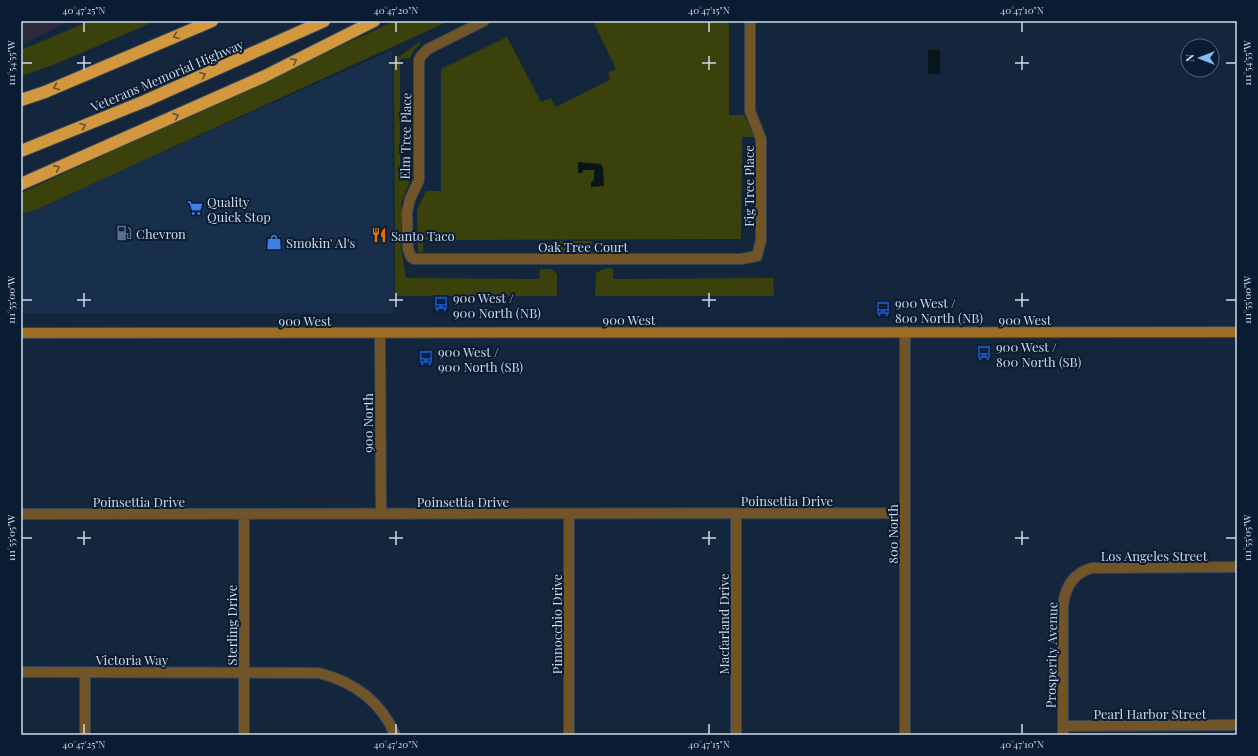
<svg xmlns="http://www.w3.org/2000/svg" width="1258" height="756" viewBox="0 0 1258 756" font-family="'Playfair Display',serif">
<rect width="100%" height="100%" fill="#13263c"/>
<!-- built -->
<path fill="#182f4b" d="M 392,50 L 394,313 L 21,313 L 21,215 Z"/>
<!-- industrial -->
<path fill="#2d293a" d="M 21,21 L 69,21 L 21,45 Z"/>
<!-- green -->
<path fill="#3b410b" d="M 90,21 L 156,21 L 53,65 L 21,76 L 21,50 Z
M 395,21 L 449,21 L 35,210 L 21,214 L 21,193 Z
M 593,21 L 729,21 L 729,115 L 744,115 L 755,137 L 742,137 L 741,239 L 423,240 L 423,253 L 418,252 L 417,210 L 426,191 L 441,191 L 441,69 L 507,37 L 541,102 L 551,98 L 556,107 L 608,81 L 610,78 L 608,73 L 616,69 Z
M 419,42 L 421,44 L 414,50 L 410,58 L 400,59 L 400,170 L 410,170 L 413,173 L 401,203 L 401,248 L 406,278 L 539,279 L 540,269 L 551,269 L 557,274 L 557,296 L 395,296 L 394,60 Z
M 560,241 L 592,241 L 592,252 L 560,252 Z
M 611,268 L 613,270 L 613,279 L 773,278 L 774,296 L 595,296 L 596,273 L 603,269 Z"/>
<!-- water -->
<path fill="#091619" d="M 928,50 L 940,50 L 940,74 L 928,74 Z
M 578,162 L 601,164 L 603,168 L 604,186 L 591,187 L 591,182 L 594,180 L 594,170 L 583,170 L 582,173 L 578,173 Z"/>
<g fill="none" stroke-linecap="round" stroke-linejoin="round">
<defs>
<path id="street" d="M 484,21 L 428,49 L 421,56 L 419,60 L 419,180 L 410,199 L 407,212 L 408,249 L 411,257 L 414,259 L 741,259 L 757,256 L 761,240 L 761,139 L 750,111 L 750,21
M 905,332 L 905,735
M 380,333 L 381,514
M 21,514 L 905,513
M 244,514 L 244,735
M 569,514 L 569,735
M 736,514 L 736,735
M 21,672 L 319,673 C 354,682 381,701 395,735
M 1063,726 L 1237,725
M 85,735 L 85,672
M 1063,735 L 1063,606 C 1065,587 1073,573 1092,568 L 1237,567"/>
<path id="secondary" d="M 21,333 L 1237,332"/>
<path id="highway" d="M 21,100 L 45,92 L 212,21
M 21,151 L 145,101 L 324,21
M 21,184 L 265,76 L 374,21"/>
</defs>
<!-- street casing -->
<use href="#street" stroke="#314358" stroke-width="12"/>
<!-- secondary casing -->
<use href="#secondary" stroke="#314358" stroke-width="12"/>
<!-- highway casing -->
<use href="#highway" stroke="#314358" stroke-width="14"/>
<!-- street -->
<use href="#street" stroke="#725429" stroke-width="10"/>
<!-- secondary -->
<use href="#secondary" stroke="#9e6d21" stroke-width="10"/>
<!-- highway -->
<use href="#highway" stroke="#d3973d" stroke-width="12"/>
</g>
<!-- one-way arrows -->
<defs><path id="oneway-chevron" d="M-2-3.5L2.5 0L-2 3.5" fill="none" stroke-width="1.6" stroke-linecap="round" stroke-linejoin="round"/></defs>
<g stroke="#645337">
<use href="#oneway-chevron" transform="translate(176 36) rotate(157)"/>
<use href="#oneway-chevron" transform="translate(294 61) rotate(-27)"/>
<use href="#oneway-chevron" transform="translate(203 75) rotate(-24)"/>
<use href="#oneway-chevron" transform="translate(56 87) rotate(157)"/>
<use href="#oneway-chevron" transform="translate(176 116) rotate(-24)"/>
<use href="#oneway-chevron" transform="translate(83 126) rotate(-22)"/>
<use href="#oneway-chevron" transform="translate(57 168) rotate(-24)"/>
</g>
<!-- ticks -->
<path fill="none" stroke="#cdd9e8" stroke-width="1.5" d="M 84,22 L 84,32M 396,22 L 396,32M 709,22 L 709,32M 1022,22 L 1022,32M 84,56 L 84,70M 396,56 L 396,70M 709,56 L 709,70M 1022,56 L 1022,70M 22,63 L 32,63M 77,63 L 91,63M 389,63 L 403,63M 702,63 L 716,63M 1015,63 L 1029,63M 1226,63 L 1236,63M 84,293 L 84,307M 396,293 L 396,307M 709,293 L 709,307M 1022,293 L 1022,307M 22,300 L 32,300M 77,300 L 91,300M 389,300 L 403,300M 702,300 L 716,300M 1015,300 L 1029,300M 1226,300 L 1236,300M 84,531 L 84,545M 396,531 L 396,545M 709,531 L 709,545M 1022,531 L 1022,545M 22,538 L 32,538M 77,538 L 91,538M 389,538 L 403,538M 702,538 L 716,538M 1015,538 L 1029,538M 1226,538 L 1236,538M 84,724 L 84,734M 396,724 L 396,734M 709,724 L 709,734M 1022,724 L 1022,734"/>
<!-- icons -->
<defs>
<symbol id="supermarket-bare" viewBox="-9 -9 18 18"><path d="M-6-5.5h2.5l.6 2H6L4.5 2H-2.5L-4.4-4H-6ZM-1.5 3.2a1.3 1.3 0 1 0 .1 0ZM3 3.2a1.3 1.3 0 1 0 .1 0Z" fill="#3f7fe0" stroke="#091c32" stroke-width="2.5" paint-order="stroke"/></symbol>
<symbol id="fuel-bare" viewBox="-9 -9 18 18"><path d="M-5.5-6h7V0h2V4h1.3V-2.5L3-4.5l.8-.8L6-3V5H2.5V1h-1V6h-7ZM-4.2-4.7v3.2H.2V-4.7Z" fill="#5c6f8a" stroke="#091c32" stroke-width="2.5" paint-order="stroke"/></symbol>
<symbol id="restaurant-bare" viewBox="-9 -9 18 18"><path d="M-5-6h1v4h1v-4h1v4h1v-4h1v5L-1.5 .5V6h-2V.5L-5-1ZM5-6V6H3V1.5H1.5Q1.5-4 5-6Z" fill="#e8710a" stroke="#091c32" stroke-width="2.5" paint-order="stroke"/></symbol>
<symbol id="shop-bare" viewBox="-9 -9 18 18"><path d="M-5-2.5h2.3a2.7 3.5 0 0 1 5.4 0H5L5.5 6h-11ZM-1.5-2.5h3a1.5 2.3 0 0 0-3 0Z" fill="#3f7fe0" stroke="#091c32" stroke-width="2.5" paint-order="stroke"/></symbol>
<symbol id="bus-bare" viewBox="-9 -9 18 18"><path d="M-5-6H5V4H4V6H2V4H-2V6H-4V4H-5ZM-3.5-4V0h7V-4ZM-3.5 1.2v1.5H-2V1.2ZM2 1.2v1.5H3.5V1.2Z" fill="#1a4fb4" stroke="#091c32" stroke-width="2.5" paint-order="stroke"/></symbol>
</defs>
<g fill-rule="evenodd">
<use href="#supermarket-bare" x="184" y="197" width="22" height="22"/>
<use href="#fuel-bare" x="113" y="222" width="22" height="22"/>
<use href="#restaurant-bare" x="368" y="224" width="22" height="22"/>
<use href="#shop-bare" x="263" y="231" width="22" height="22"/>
<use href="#bus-bare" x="430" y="293" width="22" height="22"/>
<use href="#bus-bare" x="872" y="298" width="22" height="22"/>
<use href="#bus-bare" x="973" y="342" width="22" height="22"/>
<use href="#bus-bare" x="415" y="347" width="22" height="22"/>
</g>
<g text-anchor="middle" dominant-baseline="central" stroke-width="4" stroke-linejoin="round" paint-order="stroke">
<!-- street labels -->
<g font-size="13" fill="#cdd9e8" stroke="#091c32">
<text transform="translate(167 75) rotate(-23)">Veterans Memorial Highway</text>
<text transform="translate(405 136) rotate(-89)">Elm Tree Place</text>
<text transform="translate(748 186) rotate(-90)">Fig Tree Place</text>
<text x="583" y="246">Oak Tree Court</text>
<text x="629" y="319">900 West</text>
<text x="1025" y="319">900 West</text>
<text x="305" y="320">900 West</text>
<text transform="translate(367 423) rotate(-90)">900 North</text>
<text x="787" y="500">Poinsettia Drive</text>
<text x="139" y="501">Poinsettia Drive</text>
<text x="463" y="501">Poinsettia Drive</text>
<text transform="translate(892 534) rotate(-90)">800 North</text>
<text x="1154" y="555">Los Angeles Street</text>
<text transform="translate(556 624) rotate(-90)">Pinnocchio Drive</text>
<text transform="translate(723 624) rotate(-90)">Macfarland Drive</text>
<text transform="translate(231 625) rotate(-90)">Sterling Drive</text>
<text transform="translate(1051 655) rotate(-89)">Prosperity Avenue</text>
<text x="132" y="659">Victoria Way</text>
<text x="1150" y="713">Pearl Harbor Street</text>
</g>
<!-- poi labels -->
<g font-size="13" fill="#cdd9e8" stroke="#091c32" text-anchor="start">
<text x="207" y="201">Quality<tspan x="207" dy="15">Quick Stop</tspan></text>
<text x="136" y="233">Chevron</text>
<text x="391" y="235">Santo Taco</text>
<text x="286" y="242">Smokin' Al's</text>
<text x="453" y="297">900 West /<tspan x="453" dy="15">900 North (NB)</tspan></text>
<text x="895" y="302">900 West /<tspan x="895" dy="15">800 North (NB)</tspan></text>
<text x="996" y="346">900 West /<tspan x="996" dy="15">800 North (SB)</tspan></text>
<text x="438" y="351">900 West /<tspan x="438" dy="15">900 North (SB)</tspan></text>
</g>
</g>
<!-- border -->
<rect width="1258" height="756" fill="none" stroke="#091c32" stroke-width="44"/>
<!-- north arrow -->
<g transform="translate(1200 58) rotate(270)"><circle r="19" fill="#091c32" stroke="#57687b"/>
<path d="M0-3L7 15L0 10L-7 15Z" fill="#83bcfb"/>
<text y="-6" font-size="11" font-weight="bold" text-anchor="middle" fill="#cdd9e8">N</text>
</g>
<rect x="22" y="22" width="1214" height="712" fill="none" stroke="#cdd9e8" stroke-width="1.5"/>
<g font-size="10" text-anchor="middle" fill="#cdd9e8">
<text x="84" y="14">40°47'25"N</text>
<text x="396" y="14">40°47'20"N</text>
<text x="709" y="14">40°47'15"N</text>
<text x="1022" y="14">40°47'10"N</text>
<text transform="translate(1247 63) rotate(-90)" y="4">111°54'55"W</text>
<text transform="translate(11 63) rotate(-90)" y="4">111°54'55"W</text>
<text transform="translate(1247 300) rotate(-90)" y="4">111°55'00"W</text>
<text transform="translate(11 300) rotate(-90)" y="4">111°55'00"W</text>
<text transform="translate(1247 538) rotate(-90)" y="4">111°55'05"W</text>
<text transform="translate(11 538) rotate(-90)" y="4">111°55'05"W</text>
<text x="84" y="748">40°47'25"N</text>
<text x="396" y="748">40°47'20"N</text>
<text x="709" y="748">40°47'15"N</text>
<text x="1022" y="748">40°47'10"N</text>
</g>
</svg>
